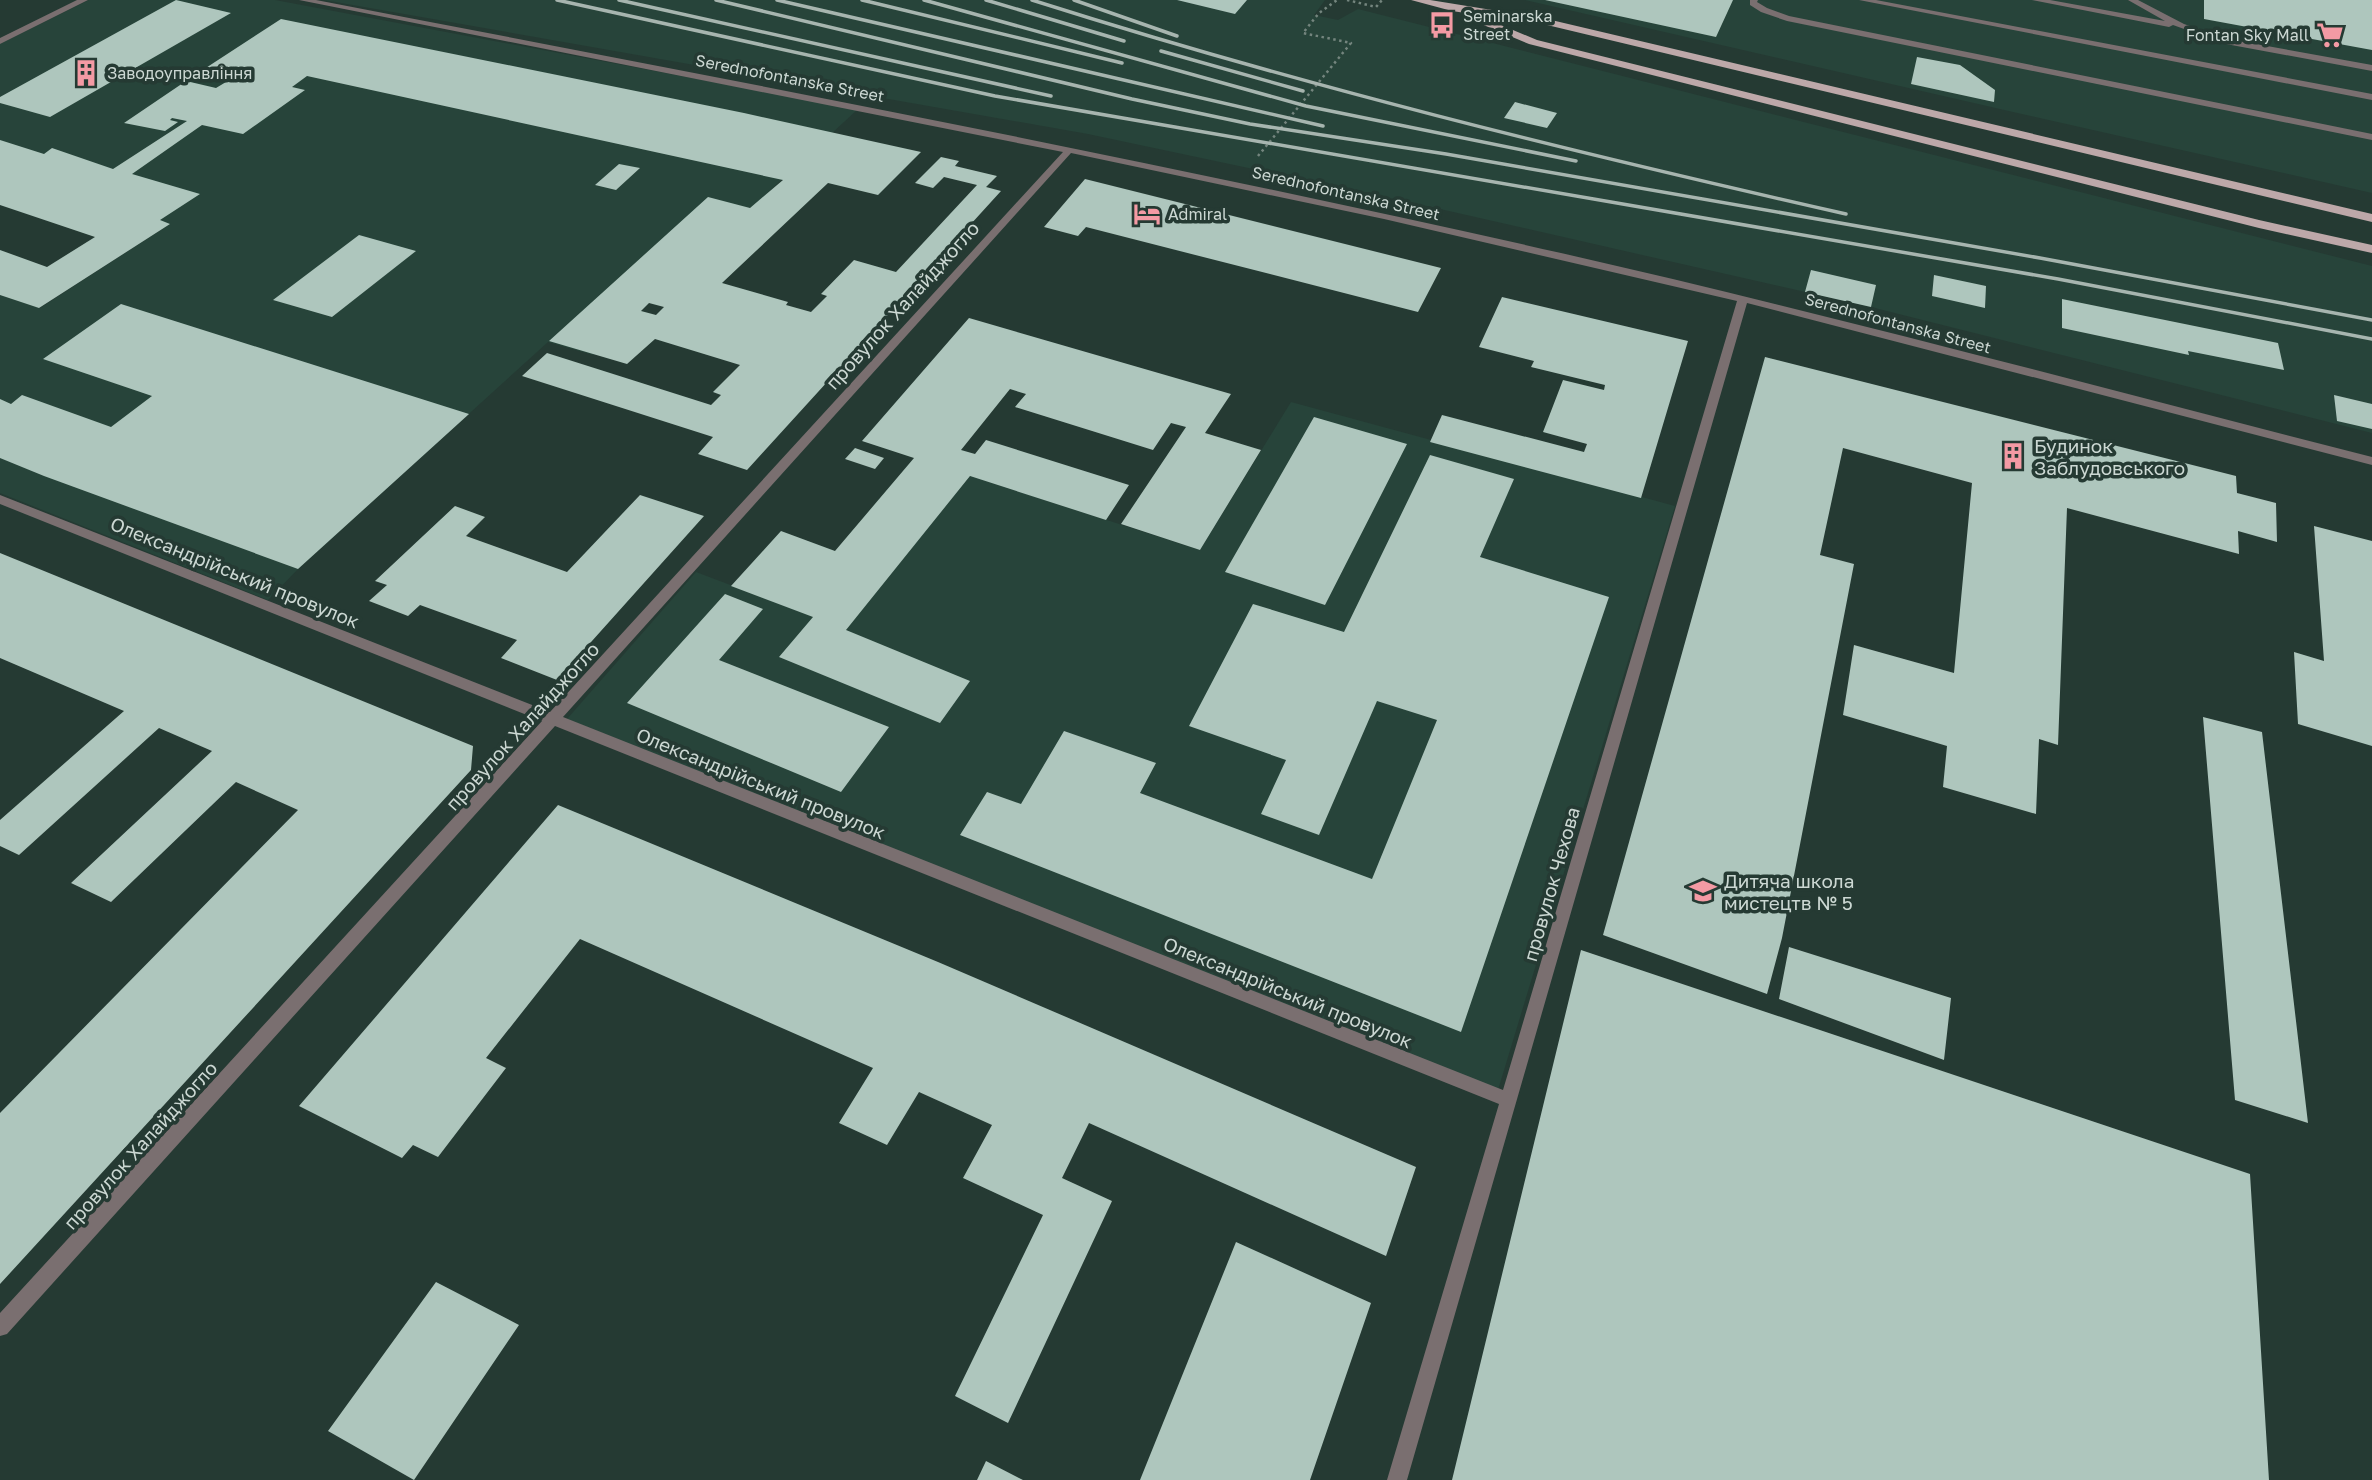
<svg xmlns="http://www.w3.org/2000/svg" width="2372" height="1480" viewBox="0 0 2372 1480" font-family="'Golos Text',sans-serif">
<rect width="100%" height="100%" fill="#253a33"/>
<!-- built -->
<path fill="#27443a" d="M 89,0 L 275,0 L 858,109 L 593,355 L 548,342 L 298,569 L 268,600 L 0,493 L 0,295 L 40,308 L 170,224 L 0,167 L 0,44 Z
M 324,0 L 1325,0 L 1314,15 L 1338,20 L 1358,9 L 2372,266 L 2372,433 L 1871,307 L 1418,204 L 1088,134 Z
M 1525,0 L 2372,0 L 2372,193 L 2013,112 Z
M 1291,402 L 1675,506 L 1498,1090 L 567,719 L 696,572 L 846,629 L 970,476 L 1200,550 Z"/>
<!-- building -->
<path fill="#aec6bd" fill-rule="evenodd" d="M 176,0 L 231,13 L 50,117 L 0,103 L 0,97 Z
M 1177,0 L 1247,0 L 1235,14 Z
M 1545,0 L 1733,0 L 1716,37 Z
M 2204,0 L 2372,0 L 2372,50 L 2204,19 Z
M 281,19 L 744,113 L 921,152 L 878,195 L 828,183 L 722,283 L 788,302 L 786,305 L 811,312 L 827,296 L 821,294 L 854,260 L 896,272 L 977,185 L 944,177 L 933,188 L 915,183 L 941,157 L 959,161 L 955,166 L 997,176 L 986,187 L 1001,191 L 747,470 L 698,454 L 713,437 L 522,376 L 547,353 L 711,405 L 721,395 L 713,392 L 740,365 L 655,339 L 627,364 L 549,341 L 708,197 L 750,208 L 783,180 L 307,76 L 292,87 L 305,90 L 243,134 L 202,125 L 132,174 L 200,194 L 160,220 L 170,224 L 39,308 L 0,295 L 0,250 L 47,267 L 95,237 L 0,205 L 0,140 L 44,154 L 52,148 L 113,169 L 187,121 L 172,118 L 170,120 L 178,122 L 165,131 L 124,123 L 186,81 L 216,88 L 226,82 L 195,75 ZM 649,303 L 664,307 L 656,315 L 641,311 Z
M 1917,57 L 1960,65 L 1995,90 L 1994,102 L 1911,84 Z
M 1515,102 L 1557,113 L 1547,128 L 1504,118 Z
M 619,164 L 640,168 L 616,190 L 595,185 Z
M 1085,179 L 1441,268 L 1418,312 L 1086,227 L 1078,236 L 1044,227 Z
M 359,235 L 416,251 L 332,317 L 273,300 Z
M 1811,270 L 1876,285 L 1871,307 L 1805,292 Z
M 1934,275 L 1986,286 L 1985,308 L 1932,296 Z
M 1502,297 L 1688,341 L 1641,498 L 1430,442 L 1442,415 L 1584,452 L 1587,444 L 1543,432 L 1563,380 L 1604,390 L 1605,385 L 1531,367 L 1534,361 L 1479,347 Z
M 2062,299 L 2278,343 L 2284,370 L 2188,351 L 2189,355 L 2062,328 Z
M 121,304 L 469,414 L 298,569 L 44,476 L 0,458 L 0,399 L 11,404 L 22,395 L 111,427 L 152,396 L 43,359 Z
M 969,318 L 1231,394 L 1205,433 L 1261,450 L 1200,550 L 1121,524 L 1186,427 L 1171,423 L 1153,450 L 1015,407 L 1026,394 L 1010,389 L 961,450 L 975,454 L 986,440 L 1129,485 L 1106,520 L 970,476 L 846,630 L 970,681 L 940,723 L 779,657 L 813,617 L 731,586 L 781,531 L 835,551 L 914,458 L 862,441 Z
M 1765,357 L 2236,476 L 2237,493 L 2276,503 L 2277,542 L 2238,531 L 2239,554 L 2067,508 L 2058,745 L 2039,739 L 2036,814 L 1943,787 L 1947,746 L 1843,715 L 1854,645 L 1954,673 L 1972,483 L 1843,448 L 1820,555 L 1854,564 L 1782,938 L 1767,994 L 1603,935 Z
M 2334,395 L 2372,404 L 2372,429 L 2337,421 Z
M 1314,417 L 1407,444 L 1325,605 L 1225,572 Z
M 855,448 L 884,458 L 875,469 L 845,459 Z
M 1430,455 L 1514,479 L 1480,557 L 1609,597 L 1461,1032 L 960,835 L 987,792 L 1021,804 L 1064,731 L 1156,763 L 1140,793 L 1372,879 L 1437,720 L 1377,701 L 1319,835 L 1261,814 L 1286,760 L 1189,726 L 1253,604 L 1344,632 Z
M 640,495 L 704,516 L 557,680 L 501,658 L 517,640 L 420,605 L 408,616 L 369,601 L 387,585 L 375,581 L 455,506 L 485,517 L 466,536 L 567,572 Z
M 2314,526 L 2372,541 L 2372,746 L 2298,724 L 2294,652 L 2324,661 Z
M 0,553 L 473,746 L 471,770 L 0,1284 L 0,1113 L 298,810 L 236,782 L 111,902 L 71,883 L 212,751 L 159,728 L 19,855 L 0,846 L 0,820 L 124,711 L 0,658 Z
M 725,594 L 763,609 L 719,660 L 889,727 L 841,792 L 627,703 Z
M 2203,717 L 2262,732 L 2308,1123 L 2235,1100 Z
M 558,805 L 938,962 L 1416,1167 L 1386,1256 L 1089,1123 L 1062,1178 L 1112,1201 L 1008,1423 L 955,1396 L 1043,1215 L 963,1178 L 992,1125 L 919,1092 L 887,1145 L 839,1123 L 873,1068 L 580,939 L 486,1058 L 506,1068 L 438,1157 L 413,1145 L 402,1158 L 299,1106 Z
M 1789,947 L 1951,998 L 1944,1060 L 1779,999 Z
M 1581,950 L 2250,1174 L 2269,1480 L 1452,1480 Z
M 1236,1242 L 1371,1303 L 1310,1480 L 1140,1480 Z
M 436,1282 L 519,1325 L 414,1480 L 328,1431 Z
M 986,1461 L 1023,1480 L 977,1480 Z"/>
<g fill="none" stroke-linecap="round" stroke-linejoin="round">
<!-- path -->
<path stroke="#74857e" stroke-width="2.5" stroke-dasharray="2.5 3.5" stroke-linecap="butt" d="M 1347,0 L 1376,7 L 1382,0
M 1258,156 L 1351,43 L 1303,33 L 1319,13 L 1337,0"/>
<!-- lane -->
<path fill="#7a6f70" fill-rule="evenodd" d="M 1750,0 L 1758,0 L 1757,2 L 1767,8 L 1789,16 L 2372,134 L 2372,140 L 1787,21 L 1761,12 L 1750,5 Z
M 1859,0 L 1876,0 L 2372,94 L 2372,100 Z
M 2032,0 L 2050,0 L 2165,21 L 2128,0 L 2138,0 L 2184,24 L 2228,39 L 2372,65 L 2372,71 L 2226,44 L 2173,25 L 2169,27 Z"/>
<!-- street -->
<path fill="#7a6f70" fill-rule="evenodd" d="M 77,0 L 88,0 L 0,44 L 0,38 Z
M 299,0 L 316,0 C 732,80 1147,159 1561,253 C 1833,315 2102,388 2372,457 L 2372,465 L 1747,303 L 1407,1480 L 1387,1480 L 1499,1104 L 555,726 L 7,1334 L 0,1336 L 0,1313 L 542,721 L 0,504 L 0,495 L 550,712 L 1063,152 ZM 1071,153 L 1384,219 L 1737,301 L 1503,1090 L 563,717 Z"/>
<!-- primary -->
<path fill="#bda8a9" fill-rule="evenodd" d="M 1411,0 L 1430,0 L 1547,19 L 2372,214 L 2372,222 L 1547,25 L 1452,11 Z
M 1474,17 L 1482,17 L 1537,40 L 2259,220 L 2372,245 L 2372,253 L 2259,228 L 1529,44 L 1474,21 Z"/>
<!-- rail -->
<path stroke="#a7b5af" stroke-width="3.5" d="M 557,0 L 995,96 L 2058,279 L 2372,339
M 619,0 L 1051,96
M 716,0 L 1132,99 L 1250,124 L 1446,154 L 2040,258 L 2372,320
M 777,0 L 1323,126
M 862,0 L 1122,63
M 924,0 L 1306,106 L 1576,161
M 986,0 L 1124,41
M 1032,0 C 1300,85 1572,152 1846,214
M 1074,0 L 1177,36
M 1161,51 L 1303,91"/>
</g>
<!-- icons -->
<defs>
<symbol id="bus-bare" viewBox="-9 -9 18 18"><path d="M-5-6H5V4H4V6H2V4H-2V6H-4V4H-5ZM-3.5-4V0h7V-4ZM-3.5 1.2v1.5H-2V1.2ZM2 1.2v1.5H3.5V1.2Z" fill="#f49aa4" stroke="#253a33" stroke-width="2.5" paint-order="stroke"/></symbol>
<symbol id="supermarket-bare" viewBox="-9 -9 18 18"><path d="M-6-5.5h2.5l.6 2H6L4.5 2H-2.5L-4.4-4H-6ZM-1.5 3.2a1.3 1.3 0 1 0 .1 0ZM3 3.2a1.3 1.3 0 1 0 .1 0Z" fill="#f49aa4" stroke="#253a33" stroke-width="2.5" paint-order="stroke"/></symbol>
<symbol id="building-bare" viewBox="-9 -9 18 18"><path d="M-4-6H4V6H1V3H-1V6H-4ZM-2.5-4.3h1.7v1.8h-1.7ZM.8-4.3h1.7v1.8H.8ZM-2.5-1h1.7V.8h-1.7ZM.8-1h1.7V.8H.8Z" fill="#f49aa4" stroke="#253a33" stroke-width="2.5" paint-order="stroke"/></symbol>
<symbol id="hotel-bare" viewBox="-9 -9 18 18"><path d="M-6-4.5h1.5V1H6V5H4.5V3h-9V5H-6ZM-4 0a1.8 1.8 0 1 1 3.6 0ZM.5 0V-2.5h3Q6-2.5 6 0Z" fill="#f49aa4" stroke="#253a33" stroke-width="2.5" paint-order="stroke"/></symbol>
<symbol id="school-bare" viewBox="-9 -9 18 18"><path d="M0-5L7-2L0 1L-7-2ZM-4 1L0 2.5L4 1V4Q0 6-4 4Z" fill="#f49aa4" stroke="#253a33" stroke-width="2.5" paint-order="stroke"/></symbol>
</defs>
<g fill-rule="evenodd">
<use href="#bus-bare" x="1423" y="6" width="38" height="38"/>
<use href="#supermarket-bare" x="2311" y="16" width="38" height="38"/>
<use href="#building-bare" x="67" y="54" width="38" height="38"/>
<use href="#hotel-bare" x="1128" y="195" width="38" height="38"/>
<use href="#building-bare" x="1994" y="437" width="38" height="38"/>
<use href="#school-bare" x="1684" y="872" width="38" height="38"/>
</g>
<g text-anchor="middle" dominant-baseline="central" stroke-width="7" stroke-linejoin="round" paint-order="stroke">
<!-- far-poi labels -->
<g font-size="16" fill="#ccd8d3" stroke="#253a33" text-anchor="start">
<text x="1463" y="16">Seminarska<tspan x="1463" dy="18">Street</tspan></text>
<text x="2309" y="35" text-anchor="end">Fontan Sky Mall</text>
<text x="107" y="73">Заводоуправління</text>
<text x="1168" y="214">Admiral</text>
</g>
<!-- far-street labels -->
<g font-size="16" fill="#ccd8d3" stroke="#253a33">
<text transform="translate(790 78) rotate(11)">Serednofontanska Street</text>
<text transform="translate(1346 193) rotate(13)">Serednofontanska Street</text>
<text transform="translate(1898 323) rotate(15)">Serednofontanska Street</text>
</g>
<!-- street labels -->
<g font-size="19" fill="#ccd8d3" stroke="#253a33">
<text transform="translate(902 305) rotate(-48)">провулок Халайджогло</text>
<text transform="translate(235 572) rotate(22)">Олександрійський провулок</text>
<text transform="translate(522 726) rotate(-48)">провулок Халайджогло</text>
<text transform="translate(761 783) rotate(22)">Олександрійський провулок</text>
<text transform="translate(1551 884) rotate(-74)">провулок Чехова</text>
<text transform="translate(1288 992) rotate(22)">Олександрійський провулок</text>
<text transform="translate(140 1145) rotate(-48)">провулок Халайджогло</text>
</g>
<!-- poi labels -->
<g font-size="19" fill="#ccd8d3" stroke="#253a33" text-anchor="start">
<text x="2034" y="445">Будинок<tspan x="2034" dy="22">Заблудовського</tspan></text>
<text x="1724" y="880">Дитяча школа<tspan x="1724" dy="22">мистецтв № 5</tspan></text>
</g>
</g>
</svg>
